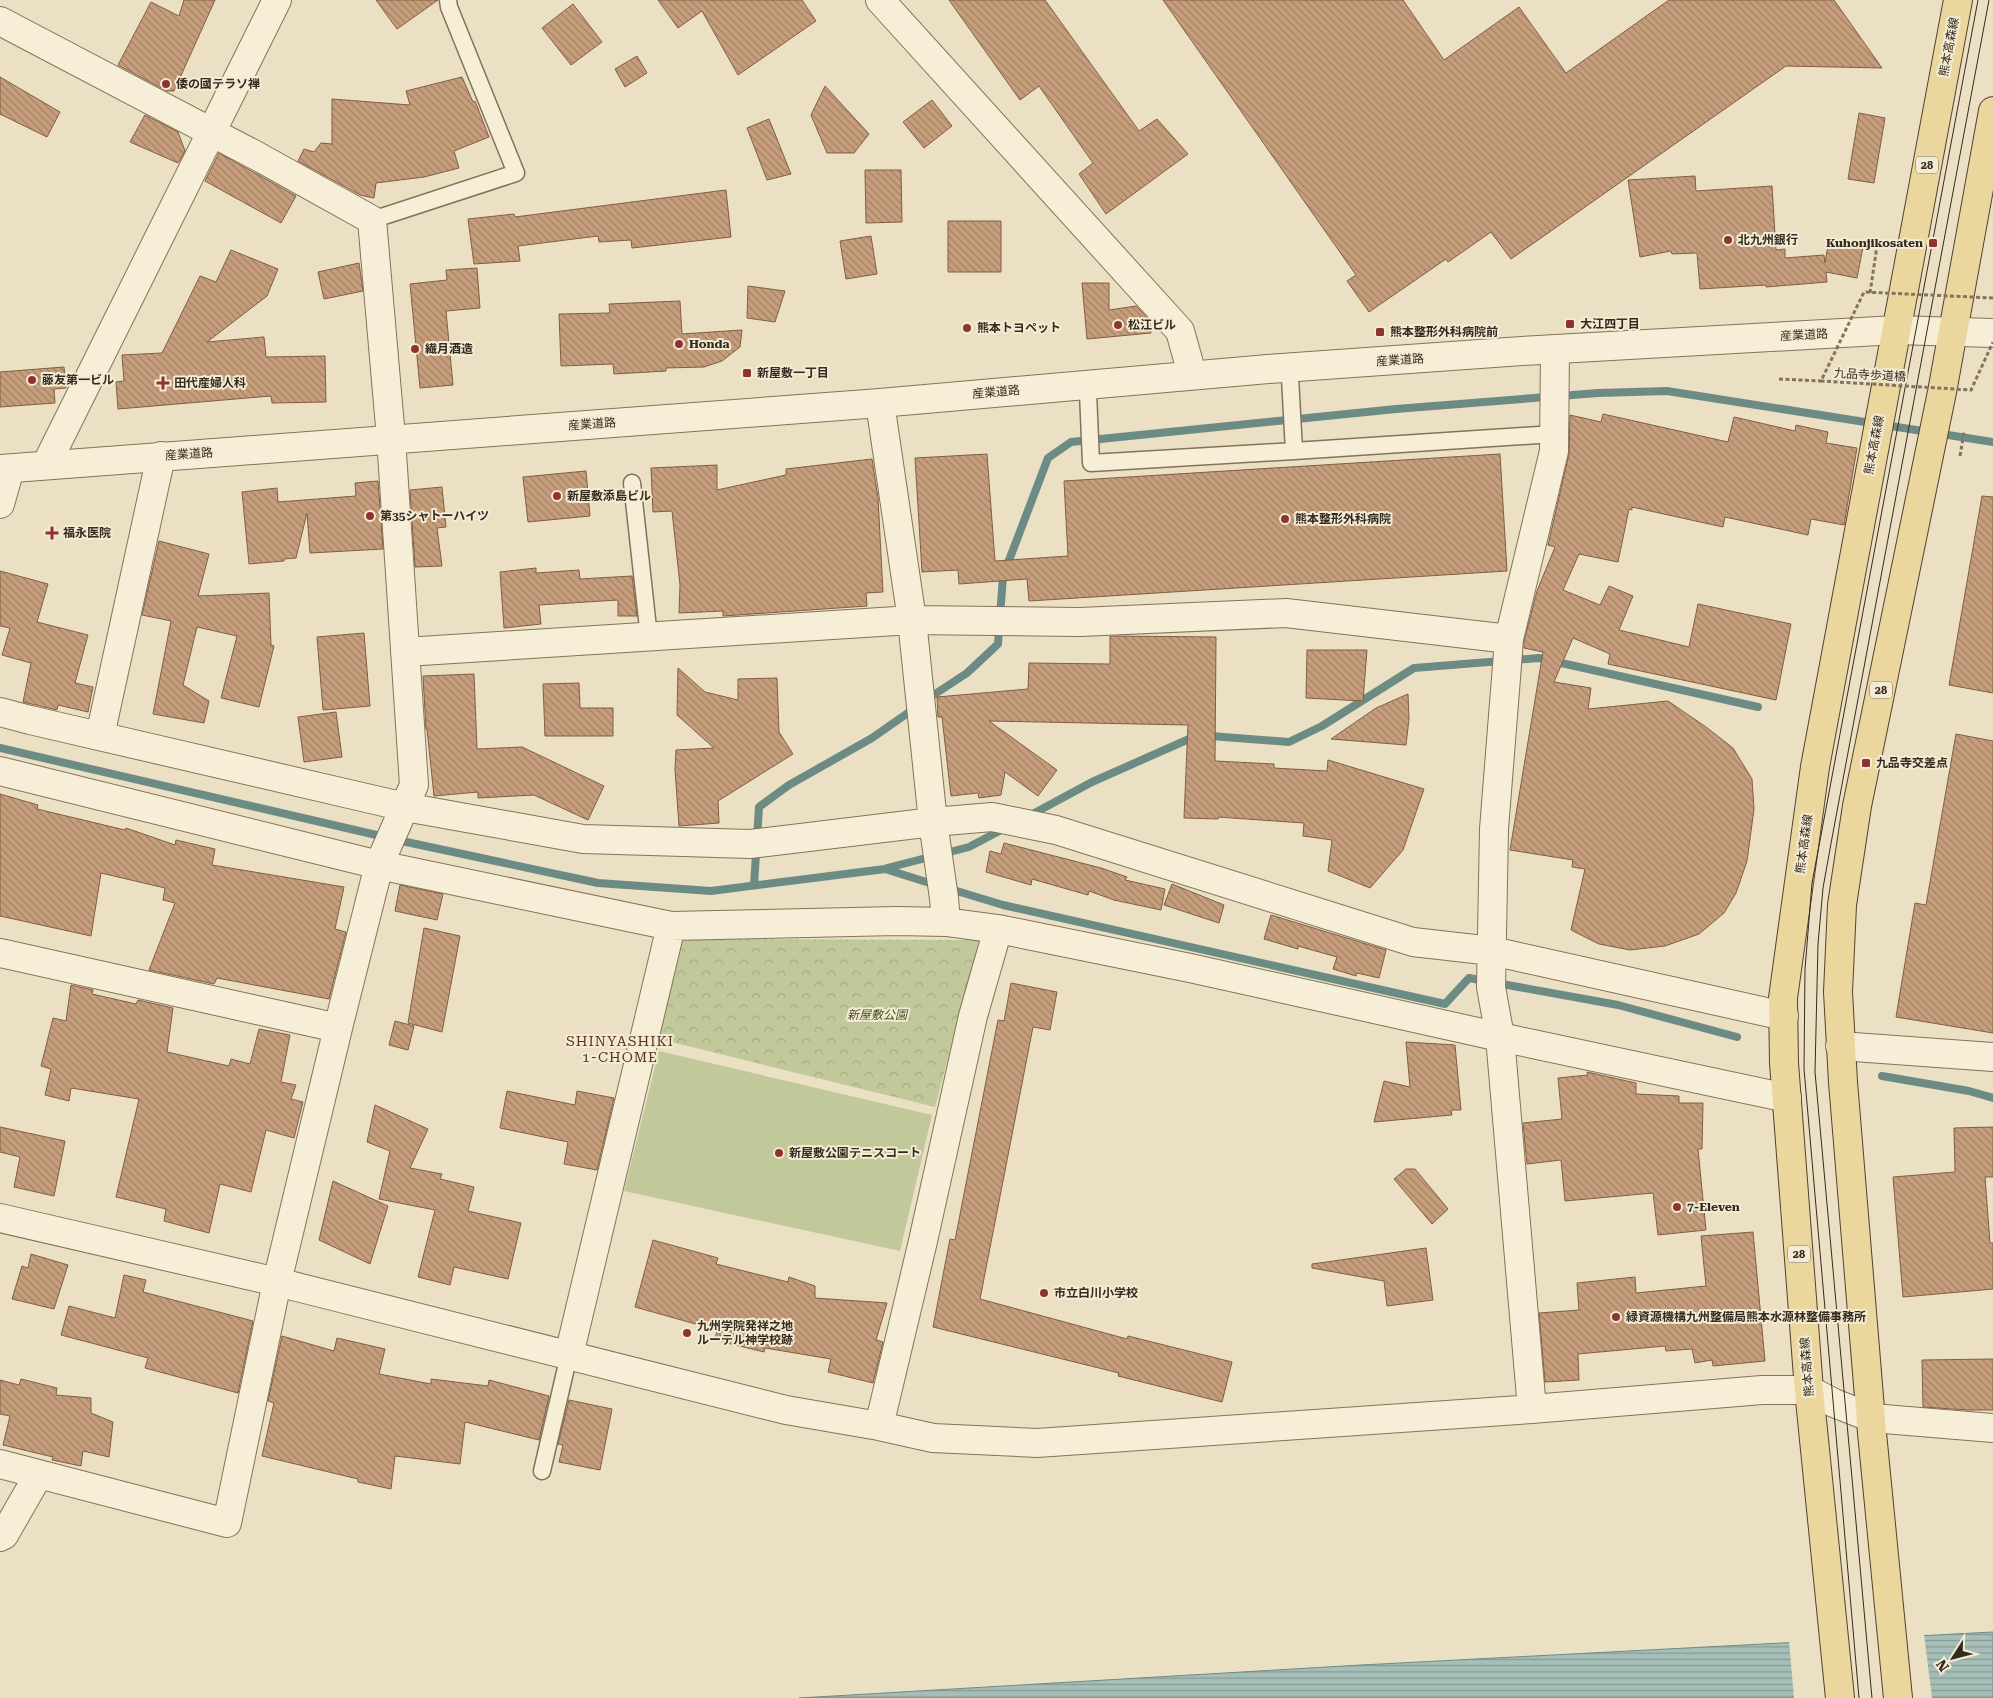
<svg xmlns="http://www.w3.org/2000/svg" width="1993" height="1698" viewBox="0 0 1993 1698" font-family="'Roboto Serif','Noto Sans JP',serif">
<defs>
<pattern id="park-crowns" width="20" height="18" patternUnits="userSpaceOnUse" patternTransform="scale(1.25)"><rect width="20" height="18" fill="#c1c899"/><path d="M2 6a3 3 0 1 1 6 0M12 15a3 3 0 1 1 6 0" fill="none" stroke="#a6ac83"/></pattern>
<pattern id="water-rules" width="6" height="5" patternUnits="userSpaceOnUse" patternTransform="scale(1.25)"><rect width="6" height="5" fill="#a5beb8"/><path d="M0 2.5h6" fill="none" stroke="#879b95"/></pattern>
<pattern id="building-back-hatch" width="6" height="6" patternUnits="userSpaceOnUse" patternTransform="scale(1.25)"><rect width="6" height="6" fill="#c69e7c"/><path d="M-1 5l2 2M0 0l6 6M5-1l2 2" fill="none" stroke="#a28165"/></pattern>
</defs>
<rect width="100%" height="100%" fill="#ebe0c4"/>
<!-- park -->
<path fill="url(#park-crowns)" d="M 682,939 L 979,940 L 935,1107 L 659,1039 Z"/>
<!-- garden -->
<path fill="#c1c899" d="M 659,1051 L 932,1115 L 900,1251 L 624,1191 Z"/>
<!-- water -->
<path fill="url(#water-rules)" stroke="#6d8b85" d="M 1993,1632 L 1993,1698 L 799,1698 L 1361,1665 Z"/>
<!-- pier -->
<path fill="#ebe0c4" d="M 1924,1634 L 1932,1698 L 1794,1698 L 1789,1641 Z"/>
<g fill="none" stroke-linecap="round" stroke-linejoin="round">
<!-- stream -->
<path stroke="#6d8b85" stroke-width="8" d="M 926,700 L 967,673 L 998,644 L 1003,576 L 1048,458 L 1071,442 L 1396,409 L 1598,393 L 1667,391 L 1993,442
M 0,748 L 385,837
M 1027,817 L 1092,782 L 1198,735 L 1289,742 L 1322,726 L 1414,668 L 1539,658 L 1758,707
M 397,840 L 598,883 L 711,891 L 885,869 L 936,885
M 887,868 L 969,847 L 1005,828
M 754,885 L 759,807 L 789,785 L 872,738 L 915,708
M 947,888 L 1003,905 L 1445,1004 L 1469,978 L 1618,1005 L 1737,1037
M 1882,1076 L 1969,1091 L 1993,1098"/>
</g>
<!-- building -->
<path fill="url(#building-back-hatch)" stroke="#815e43" d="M 184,0 L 215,0 L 174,91 L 167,91 L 118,65 L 151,2 L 179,16 Z
M 376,0 L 438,0 L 397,29 Z
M 658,0 L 802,0 L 816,21 L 738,75 L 702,11 L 678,28 Z
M 949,0 L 1045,0 L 1139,131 L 1157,119 L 1188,154 L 1106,214 L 1079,174 L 1093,163 L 1039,86 L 1020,100 Z
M 1163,0 L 1403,0 L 1444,60 L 1519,7 L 1566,73 L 1669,0 L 1834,0 L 1882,68 L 1786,66 L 1511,259 L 1491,232 L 1448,262 L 1446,259 L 1369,312 L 1347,281 L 1356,275 Z
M 573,4 L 602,42 L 571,65 L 542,28 Z
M 637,56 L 647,73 L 625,87 L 615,69 Z
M 0,77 L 60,112 L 47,137 L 0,114 Z
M 462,77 L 473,102 L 475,101 L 489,137 L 454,151 L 459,168 L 424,177 L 376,183 L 374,198 L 360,195 L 298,161 L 304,149 L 314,152 L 321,143 L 332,144 L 332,99 L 410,105 L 406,91 Z
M 825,86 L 869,134 L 854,153 L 827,153 L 811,115 Z
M 932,100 L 952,126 L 924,148 L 903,122 Z
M 1859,113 L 1885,118 L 1874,183 L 1848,179 Z
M 145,115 L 178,132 L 185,151 L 178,163 L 130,142 Z
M 769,119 L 791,174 L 767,180 L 747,128 Z
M 219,153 L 296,196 L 281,223 L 205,181 Z
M 865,170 L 901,170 L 902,222 L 866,223 Z
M 1695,176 L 1696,191 L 1772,186 L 1776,250 L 1785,249 L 1785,258 L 1824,255 L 1825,263 L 1829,240 L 1863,247 L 1857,278 L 1826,272 L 1827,282 L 1766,287 L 1766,285 L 1700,289 L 1697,253 L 1672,254 L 1671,251 L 1640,257 L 1628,180 Z
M 726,190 L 731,237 L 632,248 L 631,240 L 599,242 L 598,236 L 518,246 L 520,261 L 474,264 L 468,219 L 514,214 L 515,217 Z
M 948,221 L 1001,221 L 1001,272 L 948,272 Z
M 871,236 L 877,274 L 846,279 L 840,241 Z
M 231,250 L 278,269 L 267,296 L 207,342 L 264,337 L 266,357 L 325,356 L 326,402 L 272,403 L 271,396 L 118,409 L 116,382 L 124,381 L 122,355 L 162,353 L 200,276 L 216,282 Z
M 359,263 L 363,291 L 324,299 L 318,272 Z
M 477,268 L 480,308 L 446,311 L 453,385 L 420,388 L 410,284 L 447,280 L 446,270 Z
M 1082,283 L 1109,283 L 1109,310 L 1136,306 L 1150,321 L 1151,333 L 1087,339 Z
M 748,286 L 785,291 L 775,322 L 747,318 Z
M 680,301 L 682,334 L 742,330 L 740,347 L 722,361 L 704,367 L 666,368 L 666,371 L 614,374 L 613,364 L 561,366 L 559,314 L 610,313 L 609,304 Z
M 64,367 L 66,388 L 54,389 L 55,403 L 0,407 L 0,372 Z
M 1603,414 L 1728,442 L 1734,417 L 1795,431 L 1796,425 L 1828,432 L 1826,443 L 1857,448 L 1844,525 L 1811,519 L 1808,535 L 1725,517 L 1723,527 L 1632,507 L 1632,510 L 1629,509 L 1618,562 L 1579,554 L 1563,590 L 1600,605 L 1609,586 L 1633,596 L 1619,630 L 1689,647 L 1698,604 L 1791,624 L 1776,700 L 1608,664 L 1610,654 L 1573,638 L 1554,682 L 1591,688 L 1588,709 L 1668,701 L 1706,727 L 1733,748 L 1752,779 L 1754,809 L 1747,861 L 1736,893 L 1724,913 L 1699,934 L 1665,946 L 1630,950 L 1599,944 L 1571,930 L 1585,869 L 1572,867 L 1573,860 L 1510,850 L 1543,652 L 1524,648 L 1524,641 L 1537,591 L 1555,547 L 1548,545 L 1569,454 L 1570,415 L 1601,422 Z
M 987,454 L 995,561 L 1068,556 L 1064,481 L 1500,454 L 1507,571 L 1029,601 L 1027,579 L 959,584 L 958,570 L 922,572 L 915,458 Z
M 872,459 L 878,498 L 883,592 L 866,593 L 867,606 L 723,616 L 723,611 L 679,613 L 680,585 L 672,511 L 653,512 L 651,468 L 717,465 L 717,490 L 786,475 L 786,469 Z
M 586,471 L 590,516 L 528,522 L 523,477 Z
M 378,481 L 383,549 L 310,553 L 307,513 L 296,558 L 284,559 L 284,561 L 249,564 L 242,492 L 277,488 L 278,502 L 356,496 L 355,483 Z
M 442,487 L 446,527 L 437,528 L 442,566 L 415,567 L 410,490 Z
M 1982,496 L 1993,497 L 1993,693 L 1949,685 Z
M 159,541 L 209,554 L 198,596 L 269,593 L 271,645 L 274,646 L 259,707 L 221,698 L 237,636 L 197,627 L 183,685 L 209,701 L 204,723 L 153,714 L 171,621 L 142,615 Z
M 536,568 L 536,573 L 579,570 L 580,579 L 632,576 L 637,616 L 618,616 L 618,600 L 539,605 L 541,624 L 504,628 L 500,572 Z
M 0,571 L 48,584 L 37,622 L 88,635 L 75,683 L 93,687 L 88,712 L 58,705 L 57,710 L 23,702 L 31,663 L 2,655 L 10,628 L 0,626 Z
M 364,633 L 370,706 L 323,710 L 317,637 Z
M 1110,636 L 1216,637 L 1215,761 L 1274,764 L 1274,768 L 1327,771 L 1328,760 L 1424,789 L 1403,850 L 1370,888 L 1328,871 L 1332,840 L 1303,836 L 1304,823 L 1218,817 L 1218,819 L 1184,818 L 1188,725 L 989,721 L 1057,770 L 1038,796 L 1005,772 L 1001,795 L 979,798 L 978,793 L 951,796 L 942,717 L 938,717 L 937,697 L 1028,689 L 1029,663 L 1110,664 Z
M 1307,650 L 1367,650 L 1363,701 L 1306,698 Z
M 678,668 L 705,692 L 738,700 L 738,679 L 777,678 L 779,732 L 793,754 L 718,801 L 719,823 L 679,826 L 675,769 L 676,750 L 714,748 L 677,715 Z
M 474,674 L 477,749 L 522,747 L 604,786 L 588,820 L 534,795 L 478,798 L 478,792 L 434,796 L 427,729 L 426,729 L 423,676 Z
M 579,683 L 580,708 L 613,708 L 613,736 L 545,736 L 543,684 Z
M 1408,694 L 1409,719 L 1406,745 L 1331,739 L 1376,708 Z
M 336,712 L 342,757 L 304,762 L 298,717 Z
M 1956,734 L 1993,741 L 1993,1033 L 1896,1017 L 1915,903 L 1926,905 Z
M 0,794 L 38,805 L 37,809 L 125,830 L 126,828 L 175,845 L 176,840 L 215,849 L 212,865 L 344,887 L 335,929 L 346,932 L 329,999 L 217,978 L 214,984 L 149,970 L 175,903 L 163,900 L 165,888 L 101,873 L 91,936 L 0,916 Z
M 1004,843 L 1101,868 L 1127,877 L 1125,880 L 1165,889 L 1161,910 L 1114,900 L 1089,891 L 1088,895 L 1032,879 L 1031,885 L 986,872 L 990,851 L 1001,854 Z
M 1172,884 L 1224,905 L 1219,923 L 1164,905 Z
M 400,885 L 443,894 L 437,920 L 395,911 Z
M 1271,915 L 1386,950 L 1379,978 L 1357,973 L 1356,976 L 1333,969 L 1337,957 L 1298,946 L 1298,949 L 1264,939 Z
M 424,928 L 460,936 L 442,1032 L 408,1023 Z
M 1011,983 L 1057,992 L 1050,1030 L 1033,1027 L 980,1299 L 1127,1339 L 1128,1336 L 1232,1362 L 1222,1402 L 1118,1376 L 1119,1373 L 933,1327 L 950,1239 L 955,1240 L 998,1020 L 1004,1021 Z
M 71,985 L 93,990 L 92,994 L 136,1004 L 138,1000 L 173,1008 L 167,1052 L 229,1066 L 231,1059 L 250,1064 L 259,1029 L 290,1035 L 281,1082 L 296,1085 L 291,1099 L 303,1102 L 294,1138 L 266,1130 L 251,1192 L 220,1184 L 209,1233 L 164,1221 L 166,1209 L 116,1197 L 139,1099 L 71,1088 L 69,1101 L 45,1095 L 51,1069 L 41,1066 L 53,1018 L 66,1021 Z
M 395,1021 L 414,1026 L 408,1050 L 389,1045 Z
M 1406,1042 L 1455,1045 L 1461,1110 L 1451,1110 L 1452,1115 L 1374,1122 L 1384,1081 L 1410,1087 Z
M 1587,1072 L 1636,1083 L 1636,1094 L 1679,1096 L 1679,1103 L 1703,1103 L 1702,1149 L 1698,1149 L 1706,1230 L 1658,1235 L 1653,1193 L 1565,1201 L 1561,1160 L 1527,1164 L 1523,1123 L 1562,1119 L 1558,1078 L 1588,1075 Z
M 507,1091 L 575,1105 L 577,1091 L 614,1098 L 597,1170 L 564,1164 L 568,1142 L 500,1128 Z
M 375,1105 L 428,1129 L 410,1168 L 442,1174 L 440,1179 L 474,1187 L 468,1211 L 521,1223 L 508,1279 L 454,1267 L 450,1285 L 418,1277 L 435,1210 L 379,1199 L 390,1151 L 367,1142 Z
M 0,1127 L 65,1141 L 54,1196 L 14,1187 L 20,1157 L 0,1152 Z
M 1993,1127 L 1993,1177 L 1985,1177 L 1990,1243 L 1993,1243 L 1993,1289 L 1903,1297 L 1893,1177 L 1955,1172 L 1954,1128 Z
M 1406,1169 L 1415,1169 L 1448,1209 L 1432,1224 L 1394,1179 Z
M 333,1181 L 388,1206 L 370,1264 L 319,1240 Z
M 1753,1232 L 1765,1361 L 1713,1366 L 1712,1360 L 1695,1363 L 1692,1349 L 1666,1351 L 1665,1346 L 1578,1354 L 1579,1380 L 1545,1382 L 1539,1313 L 1579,1310 L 1577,1283 L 1635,1277 L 1636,1293 L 1706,1286 L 1701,1236 Z
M 653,1240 L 718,1258 L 716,1264 L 788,1282 L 789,1277 L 815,1286 L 815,1298 L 887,1303 L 876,1340 L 883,1342 L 873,1383 L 828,1372 L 831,1359 L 765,1348 L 764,1352 L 715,1340 L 717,1330 L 635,1307 Z
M 1426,1248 L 1433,1300 L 1387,1306 L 1384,1281 L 1312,1268 L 1312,1264 Z
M 31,1254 L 68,1265 L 54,1309 L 12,1299 L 22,1266 L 28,1268 Z
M 124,1275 L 146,1280 L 143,1292 L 253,1321 L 238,1393 L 145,1368 L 148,1358 L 61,1335 L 69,1306 L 115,1318 Z
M 282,1336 L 334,1351 L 337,1338 L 385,1349 L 379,1374 L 431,1384 L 431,1379 L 488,1386 L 489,1380 L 549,1396 L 539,1440 L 465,1422 L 460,1464 L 395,1456 L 391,1489 L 358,1482 L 358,1479 L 262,1456 L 274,1403 L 268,1401 Z
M 1993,1359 L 1993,1410 L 1967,1410 L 1923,1407 L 1922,1360 Z
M 21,1379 L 57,1388 L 56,1395 L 91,1398 L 91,1413 L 113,1422 L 109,1457 L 83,1451 L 81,1466 L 52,1460 L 53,1457 L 3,1445 L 10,1416 L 0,1414 L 0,1380 L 19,1385 Z
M 569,1400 L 612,1409 L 600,1470 L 559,1462 L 563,1445 L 558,1444 Z"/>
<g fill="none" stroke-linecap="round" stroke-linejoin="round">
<defs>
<path id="service" d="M 372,220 L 516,173 L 449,7 L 448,0
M 1290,377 L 1294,451 L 1554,434
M 1088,392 L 1091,463 L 1294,451
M 632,483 L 649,637
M 542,1471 L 569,1355"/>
<path id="minor" d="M 880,0 L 1180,331 L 1192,374
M 0,21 L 257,156 L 372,220 L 391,438 L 414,785 L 379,865 L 338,1028 L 277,1282 L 227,1523 L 0,1464
M 880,403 L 912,620 L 933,822 L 944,898 L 946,922
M 46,465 L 277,0
M 0,504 L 10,469
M 405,652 L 912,620 L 1080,622 L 1286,613 L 1509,639
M 0,712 L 30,720 L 405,807 L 583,839 L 750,844 L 933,822 L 992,817 L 1056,830 L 1413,942 L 1492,951 L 1784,1016
M 100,736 L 161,456
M 0,771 L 379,865 L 671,926 L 897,921 L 946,922 L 998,929 L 1190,968 L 1500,1037 L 1787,1098
M 0,953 L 338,1028
M 1840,1046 L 1993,1057
M 0,1218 L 277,1282 L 786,1410 L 879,1426 L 933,1438 L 1037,1443 L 1532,1409 L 1762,1390 L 1809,1390 L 1834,1403 L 1872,1418 L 1993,1428
M 569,1355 L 671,926
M 1532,1409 L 1500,1037 L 1491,987 L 1494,829 L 1506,678 L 1509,639 L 1554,451 L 1555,349
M 879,1426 L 923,1241 L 973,1016 L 998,929
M 0,1537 L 4,1535 L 39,1474"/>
<path id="tertiary" d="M 0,469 L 880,403 L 1268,369 L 1522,351 L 1896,330 L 1993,333"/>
<path id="primary" d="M 1840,1698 L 1809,1390 L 1784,1063 L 1783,998 L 1815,767 L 1958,0
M 1898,1698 L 1872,1433 L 1843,1082 L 1838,992 L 1842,905 L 1857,806 L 1942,392 L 1993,111"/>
</defs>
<!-- service casing -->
<use href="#service" stroke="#84725c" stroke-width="19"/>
<!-- minor casing -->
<use href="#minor" stroke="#84725c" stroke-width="30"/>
<!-- tertiary casing -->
<use href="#tertiary" stroke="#84725c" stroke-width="30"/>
<!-- primary casing -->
<use href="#primary" stroke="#524130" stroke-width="30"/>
<!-- path -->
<path stroke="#84725c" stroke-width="3" stroke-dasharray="4 2.5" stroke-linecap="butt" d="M 1870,293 L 1877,246
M 1779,379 L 1821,381
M 1960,456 L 1964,432"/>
<!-- service -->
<use href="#service" stroke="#f6eed6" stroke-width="16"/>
<!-- minor -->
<use href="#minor" stroke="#f6eed6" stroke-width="28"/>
<!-- tertiary -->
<use href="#tertiary" stroke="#f6eed6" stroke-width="28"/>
<!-- primary -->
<use href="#primary" stroke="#ebd69e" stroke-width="28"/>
<!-- tram -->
<path stroke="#352a1f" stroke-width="1" d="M 1859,1698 L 1804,1069 L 1805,969 L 1812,883 L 1978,0
M 1872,1698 L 1815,1072 L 1818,944 L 1823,888 L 1832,838 L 1989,0"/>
<!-- path-bridge -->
<path stroke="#84725c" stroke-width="3" stroke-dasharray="4 2.5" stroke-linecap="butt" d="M 1993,298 L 1864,292 L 1821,381 L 1971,390 L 1993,342"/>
</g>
<!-- markers -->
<g fill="#8e3330" stroke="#f3ebd3" stroke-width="2">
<circle cx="166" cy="84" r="5"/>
<circle cx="1728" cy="240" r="5"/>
<rect x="1928" y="238" width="10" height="10" rx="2.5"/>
<rect x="1565" y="319" width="10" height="10" rx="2.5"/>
<circle cx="1118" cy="325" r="5"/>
<circle cx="967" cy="328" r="5"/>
<rect x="1375" y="327" width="10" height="10" rx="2.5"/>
<circle cx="679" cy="344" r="5"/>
<circle cx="415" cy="349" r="5"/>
<rect x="742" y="368" width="10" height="10" rx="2.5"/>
<circle cx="32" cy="380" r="5"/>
<path d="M160.5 375.5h5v5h5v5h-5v5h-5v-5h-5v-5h5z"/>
<circle cx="557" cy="496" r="5"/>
<circle cx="370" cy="516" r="5"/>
<circle cx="1285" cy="519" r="5"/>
<path d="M49.5 525.5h5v5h5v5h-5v5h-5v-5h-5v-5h5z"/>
<rect x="1861" y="758" width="10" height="10" rx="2.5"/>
<circle cx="779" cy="1153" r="5"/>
<circle cx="1677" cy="1207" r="5"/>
<circle cx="1044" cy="1293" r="5"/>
<circle cx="1616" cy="1317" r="5"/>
<circle cx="687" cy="1333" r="5"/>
</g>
<g text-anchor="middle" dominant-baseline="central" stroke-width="4" stroke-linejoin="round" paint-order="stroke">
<!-- shield labels -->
<g fill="#f3ebd3" stroke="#6e6455" stroke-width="1">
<rect x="1916" y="156.5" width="22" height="17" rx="4"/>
<rect x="1870" y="681.5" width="22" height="17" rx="4"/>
<rect x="1788" y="1245.5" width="22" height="17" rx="4"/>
</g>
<g font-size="11" font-weight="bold" fill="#352a1f">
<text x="1927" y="165">28</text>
<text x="1881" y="690">28</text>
<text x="1799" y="1254">28</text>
</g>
<!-- street labels -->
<g font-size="12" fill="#352a1f" stroke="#f3ebd3">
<text transform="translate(1949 47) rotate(-79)">熊本高森線</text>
<text transform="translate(1804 335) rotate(-3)">産業道路</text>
<text transform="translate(1400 360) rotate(-4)">産業道路</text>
<text transform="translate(1870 375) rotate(3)">九品寺歩道橋</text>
<text transform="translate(996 392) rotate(-5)">産業道路</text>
<text transform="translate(592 424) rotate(-4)">産業道路</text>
<text transform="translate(1874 445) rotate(-79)">熊本高森線</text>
<text transform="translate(189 454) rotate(-4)">産業道路</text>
<text transform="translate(1804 844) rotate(-82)">熊本高森線</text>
<text transform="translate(1807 1367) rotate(-95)">熊本高森線</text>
</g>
<!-- poi labels -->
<g font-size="12" font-weight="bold" fill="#352a1f" stroke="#f3ebd3" text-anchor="start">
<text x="176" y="84">倭の國テラソ禅</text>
<text x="1738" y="240">北九州銀行</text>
<text x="1923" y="243" text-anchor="end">Kuhonjikosaten</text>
<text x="1580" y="324">大江四丁目</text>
<text x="1128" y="325">松江ビル</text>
<text x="977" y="328">熊本トヨペット</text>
<text x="1390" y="332">熊本整形外科病院前</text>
<text x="689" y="344">Honda</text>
<text x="425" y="349">繊月酒造</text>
<text x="757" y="373">新屋敷一丁目</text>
<text x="42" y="380">藤友第一ビル</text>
<text x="174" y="383">田代産婦人科</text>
<text x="567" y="496">新屋敷添島ビル</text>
<text x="380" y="516">第35シャトーハイツ</text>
<text x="1295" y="519">熊本整形外科病院</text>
<text x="63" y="533">福永医院</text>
<text x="1876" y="763">九品寺交差点</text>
<text x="789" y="1153">新屋敷公園テニスコート</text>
<text x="1687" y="1207">7-Eleven</text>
<text x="1054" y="1293">市立白川小学校</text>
<text x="1626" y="1317">緑資源機構九州整備局熊本水源林整備事務所</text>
<text x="697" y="1326">九州学院発祥之地<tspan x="697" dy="14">ルーテル神学校跡</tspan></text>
</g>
<!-- park labels -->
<g font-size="12" font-style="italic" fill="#445027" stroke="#f3ebd3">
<text x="877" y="1015">新屋敷公園</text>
</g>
<!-- neighbourhood labels -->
<g font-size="14" letter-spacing="1" fill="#5e3021" stroke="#f3ebd3">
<text x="620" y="1041">SHINYASHIKI<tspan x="620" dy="16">1-CHOME</tspan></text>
</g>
</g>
<!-- north arrow -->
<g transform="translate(1953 1658) rotate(234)" stroke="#f3ebd3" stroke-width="4" paint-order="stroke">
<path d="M0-4L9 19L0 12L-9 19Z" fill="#352a1f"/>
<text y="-8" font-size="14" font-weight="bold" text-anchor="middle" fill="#352a1f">N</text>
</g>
</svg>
